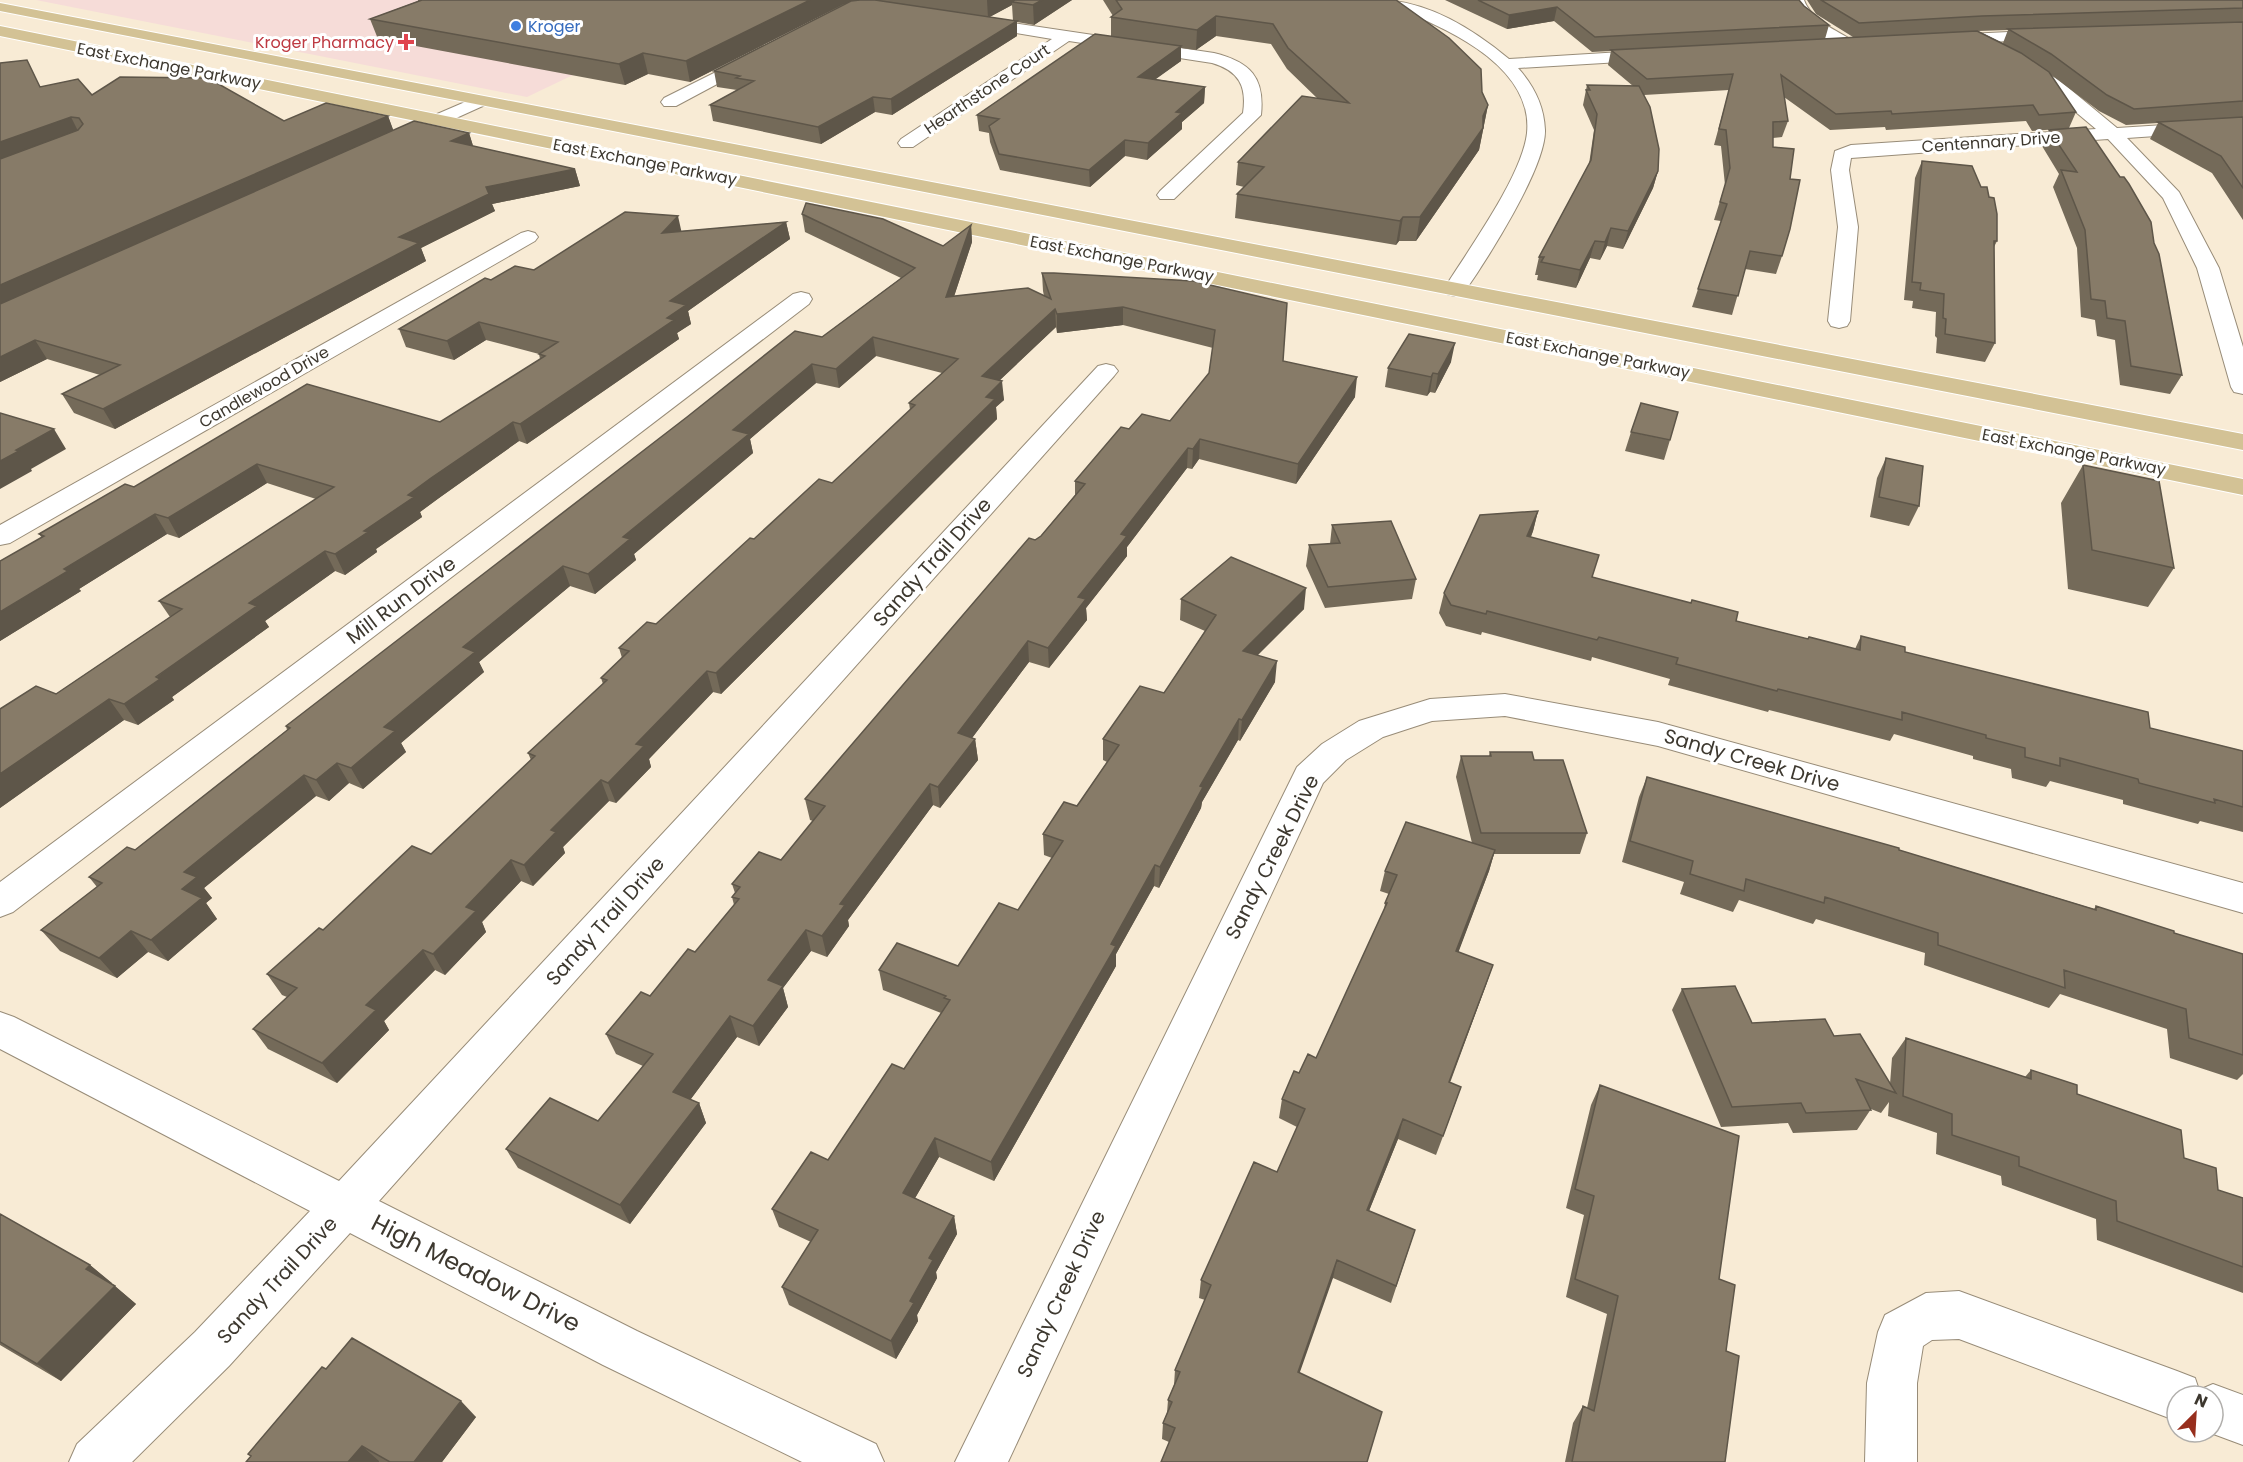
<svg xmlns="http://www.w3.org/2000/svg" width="2243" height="1462" viewBox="0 0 2243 1462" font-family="Poppins,sans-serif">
<rect width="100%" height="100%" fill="#f8ebd5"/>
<!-- commercial -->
<path fill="#f6dcd8" d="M 36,0 L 730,0 L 527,97 Z"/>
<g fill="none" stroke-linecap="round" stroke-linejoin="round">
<defs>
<path id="minor" d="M 1379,0 C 1427,0 1473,29 1509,59 L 1654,50 L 1662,55 L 1654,60 L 1518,68 C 1534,86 1544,105 1545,130 C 1546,168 1486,261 1463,294 L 1455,296 L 1447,294 L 1444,289 C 1468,250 1522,177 1527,133 C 1534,62 1435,22 1381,3 Z
M 1790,0 L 1804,0 C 1811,20 1837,31 1854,41 L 1856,44 L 1854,47 C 1834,52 1795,18 1790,0 Z
M 972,17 L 1214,53 C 1250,62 1265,77 1261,115 L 1174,199 L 1160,199 L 1157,195 L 1160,191 L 1243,113 C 1247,86 1239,71 1212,63 L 1069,41 L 913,147 L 901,147 L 898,143 L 901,139 L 1052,39 L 967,25 L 964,22 L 967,19 Z
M 2049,30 L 2057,35 L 2055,38 L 1948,45 L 1940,40 L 1948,35 Z
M 756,52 L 762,54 L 764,57 L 762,60 L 676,106 L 664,106 L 661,102 L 664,98 Z
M 2026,61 L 2059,80 L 2117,128 L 2243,120 L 2243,130 L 2127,138 L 2179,192 L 2219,268 L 2243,347 L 2243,394 L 2234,392 L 2231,387 L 2197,268 L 2163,198 L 2108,139 L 1851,158 L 1849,170 L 1858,227 L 1850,321 L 1847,326 L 1839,328 L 1831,326 L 1828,321 L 1838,227 L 1831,170 L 1835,151 L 1851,145 L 2096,129 L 2047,88 L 2020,69 L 2018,66 Z
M 479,96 L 485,97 L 488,101 L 485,105 L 412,138 L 400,138 L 397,134 L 400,130 Z
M 528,231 L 535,233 L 538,237 L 535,241 L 10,543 L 0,545 L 0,525 L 521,233 Z
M 801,292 L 809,294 L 812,299 L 809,304 L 13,912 L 0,917 L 0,882 L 793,294 Z
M 1106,364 L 1114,366 L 1118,371 L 1114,376 L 379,1201 L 637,1331 L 876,1444 L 884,1462 L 802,1462 L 603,1365 L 350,1233 L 229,1366 L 132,1462 L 69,1462 L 77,1444 L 195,1332 L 310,1211 L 0,1049 L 0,1012 L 14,1017 L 339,1181 L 1098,366 Z
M 1505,694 L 1658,722 L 2243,883 L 2243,913 L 1658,746 L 1505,716 L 1432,721 L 1383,737 L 1346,760 L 1323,783 L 1008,1462 L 955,1462 L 1297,767 L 1322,744 L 1359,721 L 1430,699 Z
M 1959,1291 L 2177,1371 L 2195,1378 L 2199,1390 L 2213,1384 L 2243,1395 L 2243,1445 L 2208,1432 L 2213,1432 L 2213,1396 L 2177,1396 L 2177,1421 L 1959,1339 L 1932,1340 L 1923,1346 L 1917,1383 L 1917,1462 L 1865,1462 L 1867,1383 L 1878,1332 L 1885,1315 L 1926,1293 Z"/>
<path id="major" d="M 0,3 L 2243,434 L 2243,450 L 0,11 Z
M 0,26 L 2243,479 L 2243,495 L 0,36 Z"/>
</defs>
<!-- minor casing -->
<use href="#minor" stroke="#988c78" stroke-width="2"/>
<!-- major casing -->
<use href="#major" stroke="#fff" stroke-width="2"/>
<!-- minor -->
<use href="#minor" fill="#fff" fill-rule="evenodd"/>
<!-- major -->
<use href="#major" fill="#d3c295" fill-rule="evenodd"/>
</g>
<!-- wall -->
<path fill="#746a59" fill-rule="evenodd" d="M 418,0 L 1072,0 L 1034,25 L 1017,22 L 1017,36 L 892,115 L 875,112 L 821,144 L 713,121 L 710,105 L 737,90 L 717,87 L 714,71 L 846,4 L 844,4 L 690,82 L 648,74 L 625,85 L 378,39 L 370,19 L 418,1 ZM 1012,5 L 1013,21 L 989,17 Z
M 1103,0 L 1396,0 L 1482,92 L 1488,105 L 1479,150 L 1416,241 L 1399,241 L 1396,245 L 1235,218 L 1237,194 L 1244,187 L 1236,185 L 1238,162 L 1318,99 L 1287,69 L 1271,44 L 1216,36 L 1196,50 L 1181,48 L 1181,61 L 1155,79 L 1205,87 L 1204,103 L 1182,122 L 1182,129 L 1147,160 L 1125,156 L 1090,187 L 1000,170 L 990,142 L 989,133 L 979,131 L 977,115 L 1111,36 L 1111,17 L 1113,16 Z
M 1445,0 L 1799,0 L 1804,6 L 1829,25 L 1825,39 L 1853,37 L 1816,14 L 1807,0 L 2243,0 L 2243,220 L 2212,173 L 2150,139 L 2158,123 L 2126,125 L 2099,111 L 2050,74 L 2076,112 L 2069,128 L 2154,243 L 2182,375 L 2170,394 L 2120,385 L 2115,340 L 2097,336 L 2095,320 L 2081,317 L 2077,248 L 2053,187 L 2059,174 L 2042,146 L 2049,130 L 2058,129 L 2032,131 L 2026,121 L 1886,130 L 1885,127 L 1830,130 L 1784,97 L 1788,121 L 1782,137 L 1773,138 L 1773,147 L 1790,179 L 1782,256 L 1776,274 L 1745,269 L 1732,315 L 1692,307 L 1721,221 L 1714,220 L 1725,185 L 1721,146 L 1714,145 L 1729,90 L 1644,95 L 1658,171 L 1653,188 L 1623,249 L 1607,246 L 1600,260 L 1590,258 L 1576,288 L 1537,280 L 1538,275 L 1535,275 L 1539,257 L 1589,164 L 1594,130 L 1583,105 L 1587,85 L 1633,86 L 1608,65 L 1611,51 L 1592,52 L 1554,21 L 1507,29 ZM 2008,30 L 2003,43 L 1978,31 Z
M 0,63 L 40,87 L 92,95 L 284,121 L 388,116 L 393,130 L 469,133 L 473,146 L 575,169 L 580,186 L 492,204 L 495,211 L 421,248 L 426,261 L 115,429 L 74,413 L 62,394 L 100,375 L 47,359 L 0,382 Z
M 1922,161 L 1981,187 L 1997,241 L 1994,247 L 1995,343 L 1985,362 L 1936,353 L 1937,338 L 1935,336 L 1936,312 L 1912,308 L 1913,301 L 1904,300 L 1915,178 Z
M 802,214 L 943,246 L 971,225 L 972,242 L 954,296 L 1044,296 L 1043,291 L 1042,273 L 1193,281 L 1283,361 L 1355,397 L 1296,484 L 1199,459 L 1192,469 L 1187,468 L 1127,547 L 1127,556 L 1086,608 L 1087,620 L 1049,668 L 1029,662 L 972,738 L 975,739 L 978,760 L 940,808 L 933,805 L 848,920 L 849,926 L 827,957 L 811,951 L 783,988 L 788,1007 L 759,1046 L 737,1037 L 690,1100 L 699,1103 L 706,1123 L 630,1224 L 518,1168 L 506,1149 L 598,1121 L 643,1066 L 616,1054 L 606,1034 L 650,996 L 695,952 L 734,905 L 732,897 L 735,893 L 732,884 L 781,860 L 813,821 L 810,820 L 805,799 L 1035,540 L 1041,536 L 1075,495 L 1075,481 L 1129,429 L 1170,421 L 1209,373 L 1213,348 L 1123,325 L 1057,333 L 1056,327 L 1000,380 L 1004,400 L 996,407 L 997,419 L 721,694 L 713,692 L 649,759 L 651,767 L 616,803 L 609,801 L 563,847 L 565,853 L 533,886 L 521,881 L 482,922 L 486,932 L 445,975 L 435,970 L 384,1021 L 389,1030 L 337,1083 L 268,1049 L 253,1029 L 287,997 L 282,995 L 267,974 L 323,930 L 431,854 L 531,760 L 528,753 L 603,684 L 601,678 L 622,658 L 619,648 L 656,624 L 754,539 L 832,483 L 910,410 L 909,403 L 942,373 L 876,356 L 839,388 L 816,383 L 750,439 L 753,453 L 634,554 L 636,560 L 595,594 L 570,586 L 479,662 L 484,672 L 401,743 L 406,752 L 363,789 L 349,783 L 329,801 L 316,796 L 204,888 L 212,898 L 206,903 L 217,919 L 168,961 L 148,952 L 117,978 L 60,951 L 41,930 L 97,887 L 89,877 L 135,850 L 287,730 L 286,726 L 822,337 L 901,278 L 805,232 Z
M 786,222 L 790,239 L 688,311 L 691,324 L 677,333 L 679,339 L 527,444 L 519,441 L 439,498 L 420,512 L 422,517 L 376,549 L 377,552 L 345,575 L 335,571 L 265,621 L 269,627 L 172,697 L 174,700 L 138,725 L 124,720 L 0,808 L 0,709 L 56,694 L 170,617 L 159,601 L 316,499 L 267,483 L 179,538 L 167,534 L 79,589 L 81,591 L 0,641 L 0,561 L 42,538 L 39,534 L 134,487 L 440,422 L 540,359 L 539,354 L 486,340 L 454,360 L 406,347 L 399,329 L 491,280 L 534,270 L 682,231 Z
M 1451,362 L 1435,393 L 1430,392 L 1427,396 L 1385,387 L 1388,368 Z
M 1631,432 L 1670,440 L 1664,460 L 1625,451 Z
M 1886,458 L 1919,506 L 1909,526 L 1870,517 L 1877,478 Z
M 2083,465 L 2174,568 L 2148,607 L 2068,589 L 2061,503 Z
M 1538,511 L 1533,531 L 1531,537 L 1593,577 L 1736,621 L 1808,639 L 1809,637 L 1855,649 L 1861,636 L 1905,652 L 2150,728 L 2243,751 L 2243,832 L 2200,821 L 2198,824 L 2123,804 L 2123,800 L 2050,781 L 2046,787 L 2012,778 L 2011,769 L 1973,759 L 1973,756 L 1894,734 L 1890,741 L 1769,710 L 1768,712 L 1668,685 L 1670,679 L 1592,657 L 1591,661 L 1482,632 L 1481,635 L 1446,626 L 1439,613 L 1444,593 Z
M 1332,525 L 1416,579 L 1412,599 L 1325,608 L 1306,566 L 1309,545 L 1330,544 Z
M 1181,599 L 1304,609 L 1257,655 L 1275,682 L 1240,741 L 1238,740 L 1202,802 L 1201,808 L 1159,888 L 1154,886 L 1116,954 L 1116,966 L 994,1181 L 939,1157 L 915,1198 L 954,1216 L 957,1234 L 936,1272 L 937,1278 L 917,1315 L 918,1321 L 896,1359 L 789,1305 L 782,1287 L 811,1242 L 779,1227 L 772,1209 L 828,1160 L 904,1069 L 941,1013 L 883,990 L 879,970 L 958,966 L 1018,910 L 1052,858 L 1044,855 L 1043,834 L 1077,806 L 1107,762 L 1103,760 L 1103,739 L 1164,693 L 1205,631 L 1180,620 Z
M 1490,752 L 1534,760 L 1587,833 L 1580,854 L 1494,854 L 1489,871 L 1458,952 L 1493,965 L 1486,985 L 1450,1083 L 1461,1087 L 1454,1107 L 1436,1155 L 1398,1139 L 1369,1211 L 1415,1230 L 1391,1303 L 1333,1278 L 1169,1442 L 1162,1439 L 1163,1423 L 1167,1413 L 1168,1400 L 1174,1385 L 1175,1370 L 1205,1300 L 1199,1298 L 1201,1280 L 1277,1172 L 1297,1127 L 1279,1118 L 1282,1099 L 1316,1058 L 1384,911 L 1385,903 L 1389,894 L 1380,891 L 1385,871 L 1472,843 L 1456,777 L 1461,756 L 1489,756 Z
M 1647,777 L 1899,850 L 2094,909 L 2096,906 L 2174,933 L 2243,954 L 2243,1074 L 2237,1080 L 2170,1058 L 2167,1029 L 2060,994 L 2049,1008 L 1924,965 L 1925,953 L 1816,919 L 1813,924 L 1739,900 L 1733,912 L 1680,894 L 1684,882 L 1622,862 L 1639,797 Z
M 1682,989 L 1752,1023 L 1834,1036 L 1890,1084 L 1892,1058 L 1906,1038 L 2025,1077 L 2031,1070 L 2077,1094 L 2184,1158 L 2218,1190 L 2243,1198 L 2243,1293 L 2097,1240 L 2096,1219 L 2002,1185 L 2001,1176 L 1936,1154 L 1937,1133 L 1888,1116 L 1889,1102 L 1881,1113 L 1871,1109 L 1857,1130 L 1793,1133 L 1788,1123 L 1721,1127 L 1672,1010 Z
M 1600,1085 L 1719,1279 L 1726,1351 L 1725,1462 L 1565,1462 L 1573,1423 L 1583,1406 L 1587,1408 L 1607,1314 L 1566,1297 L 1584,1215 L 1566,1208 L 1591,1105 Z
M 0,1214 L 90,1265 L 111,1283 L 136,1304 L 61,1381 L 0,1345 Z
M 326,1369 L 476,1417 L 442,1462 L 246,1462 Z"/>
<!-- shaded-wall -->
<path fill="#5e5649" d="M 810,0 L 871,0 L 871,1 L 844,4 L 690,82 L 686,61 Z
M 987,0 L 1022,0 L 1012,2 L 1012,5 L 988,18 Z
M 1042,0 L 1072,0 L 1034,25 L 1033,5 Z
M 1557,7 L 1554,21 L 1507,29 L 1509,15 Z
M 1216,16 L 1216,36 L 1196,50 L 1197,30 Z
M 1017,21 L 1017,36 L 892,115 L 891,99 Z
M 1181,46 L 1181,61 L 1138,92 L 1138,77 Z
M 643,53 L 648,74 L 625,85 L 619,64 Z
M 1205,87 L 1204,103 L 1182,122 L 1182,129 L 1147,160 L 1148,143 L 1176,112 Z
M 873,97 L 875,112 L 821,144 L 818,127 Z
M 1488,105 L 1479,150 L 1416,241 L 1420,217 L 1483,116 Z
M 388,116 L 394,132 L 0,309 L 0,285 Z
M 71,117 L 79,133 L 0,162 L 0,142 Z
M 469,133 L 474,149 L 451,141 Z
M 1125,140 L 1125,156 L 1090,187 L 1089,170 Z
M 575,169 L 580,186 L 492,204 L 495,211 L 421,248 L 426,261 L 115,429 L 103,409 L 486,187 Z
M 1658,171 L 1653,188 L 1623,249 L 1628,231 Z
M 678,216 L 682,234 L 662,233 Z
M 1403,217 L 1399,241 L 1396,245 L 1400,221 Z
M 786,222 L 790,239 L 688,311 L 691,324 L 677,333 L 679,339 L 527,444 L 520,424 L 667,318 L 670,301 Z
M 971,225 L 972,242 L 948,315 L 946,297 Z
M 1611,228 L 1607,246 L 1600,260 L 1605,242 Z
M 1595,241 L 1590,258 L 1576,288 L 1580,270 Z
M 1123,307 L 1123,325 L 1057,333 L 1057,314 Z
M 1055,309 L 1056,327 L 984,395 L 982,376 Z
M 479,322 L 486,340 L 454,360 L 447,341 Z
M 873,337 L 876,356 L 839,388 L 836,369 Z
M 35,340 L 47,359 L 0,382 L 0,357 Z
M 1455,343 L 1451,362 L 1435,393 L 1438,374 Z
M 812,364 L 816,383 L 750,439 L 753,453 L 634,554 L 636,560 L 595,594 L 588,574 L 623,537 L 733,430 Z
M 1433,373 L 1430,392 L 1427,396 L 1431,377 Z
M 1357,377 L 1355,397 L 1296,484 L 1298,464 Z
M 1002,381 L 1004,400 L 996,407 L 997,419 L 721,694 L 716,673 Z
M 513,422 L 519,441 L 439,498 L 420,512 L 422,517 L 376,549 L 377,552 L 345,575 L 335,554 L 408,495 L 431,478 Z
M 54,429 L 66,449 L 31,469 L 32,471 L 0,489 L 0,461 L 16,450 Z
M 1200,439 L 1199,459 L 1192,469 L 1193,449 Z
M 1188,448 L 1187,468 L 1127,547 L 1127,556 L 1086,608 L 1087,620 L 1049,668 L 1048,648 L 1078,597 L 1121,534 Z
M 257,464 L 267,483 L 179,538 L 168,518 Z
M 1538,511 L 1533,531 L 1522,557 L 1527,536 Z
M 155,514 L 167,534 L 79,589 L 81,591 L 0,641 L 0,612 L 64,569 Z
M 325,551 L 335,571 L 265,621 L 269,627 L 172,697 L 174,700 L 138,725 L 124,704 L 249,603 Z
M 563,566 L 570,586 L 479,662 L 484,672 L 401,743 L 406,752 L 363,789 L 351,768 L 384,727 L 463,647 Z
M 1306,588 L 1304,609 L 1241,672 L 1243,651 Z
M 1028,641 L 1029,662 L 960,754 L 958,733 Z
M 1277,661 L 1275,682 L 1240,741 L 1242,720 Z
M 707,671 L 713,692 L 649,759 L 651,767 L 616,803 L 608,783 L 636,744 Z
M 109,699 L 124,720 L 0,808 L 0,774 Z
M 1239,719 L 1238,740 L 1202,802 L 1201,808 L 1159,888 L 1160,867 L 1200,786 Z
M 975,739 L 978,760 L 940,808 L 938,787 Z
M 337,763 L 349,783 L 329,801 L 316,780 Z
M 304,775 L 316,796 L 204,888 L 212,898 L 206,903 L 217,919 L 168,961 L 151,940 L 182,889 L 184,872 Z
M 601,780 L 609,801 L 563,847 L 565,853 L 533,886 L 524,865 L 551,830 Z
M 930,784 L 933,805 L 848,920 L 849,926 L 827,957 L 822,936 L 840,904 Z
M 1495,850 L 1489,871 L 1451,972 L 1456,951 Z
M 511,860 L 521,881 L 482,922 L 486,932 L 445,975 L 433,954 L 466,907 Z
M 1155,865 L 1154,886 L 1116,954 L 1116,966 L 994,1181 L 991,1162 Z
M 806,930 L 811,951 L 783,988 L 788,1007 L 759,1046 L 753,1026 L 768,980 Z
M 131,931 L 148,952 L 117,978 L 99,958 Z
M 423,950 L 435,970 L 384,1021 L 389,1030 L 337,1083 L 322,1063 L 366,1005 Z
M 1493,965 L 1486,985 L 1442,1102 L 1449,1082 Z
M 730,1016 L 737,1037 L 682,1111 L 673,1092 Z
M 699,1103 L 706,1123 L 630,1224 L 620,1205 Z
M 1403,1119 L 1398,1139 L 1362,1228 L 1367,1210 Z
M 935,1138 L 939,1157 L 907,1212 L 903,1193 Z
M 954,1216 L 957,1234 L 936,1272 L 937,1278 L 917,1315 L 918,1321 L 896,1359 L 891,1341 L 929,1258 Z
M 1337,1260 L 1333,1278 L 1294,1389 L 1298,1372 Z
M 90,1265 L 112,1283 L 107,1287 L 86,1269 Z
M 115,1286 L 136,1304 L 61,1381 L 37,1364 Z
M 461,1401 L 476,1417 L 442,1462 L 414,1462 Z
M 362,1446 L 379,1461 L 379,1462 L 348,1462 Z"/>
<!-- building -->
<path fill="#877b68" stroke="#5e5649" stroke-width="1.5" d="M 422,0 L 810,0 L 686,61 L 643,53 L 619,64 L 370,19 Z
M 860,0 L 875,0 L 1017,21 L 891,99 L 873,97 L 818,127 L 710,105 L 754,81 L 736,78 L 740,76 L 714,71 L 851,1 Z
M 1015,0 L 1042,0 L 1033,5 L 1012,2 Z
M 1116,0 L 1396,0 L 1449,38 L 1481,69 L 1482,92 L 1488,105 L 1483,116 L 1483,128 L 1420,217 L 1403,217 L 1400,221 L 1237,194 L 1264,167 L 1238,162 L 1302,96 L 1349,103 L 1288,48 L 1273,24 L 1216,16 L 1197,30 L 1111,17 L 1122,9 Z
M 1478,0 L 1799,0 L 1804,6 L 1829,25 L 1595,37 L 1557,7 L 1509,15 Z
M 1821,0 L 2243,0 L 2243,8 L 1982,16 L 1859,23 Z
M 2243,22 L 2243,101 L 2134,109 L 2107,95 L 2051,54 L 2008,29 Z
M 1977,31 L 2021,53 L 2049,72 L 2076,112 L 2039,115 L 2033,105 L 1892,114 L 1891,111 L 1836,114 L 1781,75 L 1788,121 L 1773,122 L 1773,147 L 1794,149 L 1790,179 L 1800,180 L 1790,229 L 1782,256 L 1750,251 L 1738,296 L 1698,289 L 1727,204 L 1720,202 L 1730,168 L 1726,130 L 1719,129 L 1733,74 L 1647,79 L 1611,50 Z
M 1095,34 L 1181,46 L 1138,77 L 1205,87 L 1176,112 L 1182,113 L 1148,143 L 1125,140 L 1089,170 L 999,154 L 989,126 L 999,119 L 977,115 Z
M 27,60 L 40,87 L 78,79 L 92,95 L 120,77 L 208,78 L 284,121 L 326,103 L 388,116 L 0,285 L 0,159 L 78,130 L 83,124 L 79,118 L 71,117 L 0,142 L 0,63 Z
M 1587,85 L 1639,86 L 1650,107 L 1659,149 L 1658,171 L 1628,231 L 1611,228 L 1605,242 L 1595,241 L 1580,270 L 1541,262 L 1544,257 L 1539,257 L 1591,160 L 1597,114 L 1586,90 L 1590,90 Z
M 2243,117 L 2243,188 L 2221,156 L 2158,122 Z
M 414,121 L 469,133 L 451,141 L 575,169 L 486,187 L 489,194 L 399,237 L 419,243 L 103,409 L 62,394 L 120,365 L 35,340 L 0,357 L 0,304 Z
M 2086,127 L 2120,177 L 2124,177 L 2129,184 L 2151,222 L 2154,243 L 2159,254 L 2182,375 L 2131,366 L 2125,321 L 2107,318 L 2105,301 L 2091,299 L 2085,230 L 2061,170 L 2077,172 L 2049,130 Z
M 1922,161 L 1972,166 L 1981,187 L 1987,187 L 1989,197 L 1994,198 L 1997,214 L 1997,241 L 1994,241 L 1995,343 L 1945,334 L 1946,319 L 1943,318 L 1944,294 L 1920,290 L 1921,283 L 1912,282 Z
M 806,203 L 883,219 L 943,246 L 971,225 L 946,297 L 1028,288 L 1051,299 L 1042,273 L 1054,273 L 1193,281 L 1287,303 L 1283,361 L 1357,377 L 1298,464 L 1200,439 L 1193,449 L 1188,448 L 1121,534 L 1127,536 L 1078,597 L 1086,599 L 1048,648 L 1028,641 L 958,733 L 975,739 L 938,787 L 930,784 L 840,904 L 845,905 L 822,936 L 806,930 L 768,980 L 783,986 L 753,1026 L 730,1016 L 673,1092 L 699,1103 L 620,1205 L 506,1149 L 550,1098 L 598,1121 L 653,1054 L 606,1034 L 641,992 L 650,996 L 688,949 L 695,952 L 739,899 L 732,897 L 740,887 L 732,884 L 759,852 L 781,860 L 825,806 L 805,799 L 1029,538 L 1035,540 L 1041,536 L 1085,484 L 1075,481 L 1121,427 L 1129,429 L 1142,414 L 1170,421 L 1209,373 L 1215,330 L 1123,307 L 1057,314 L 1055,309 L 982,376 L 1002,381 L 986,397 L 995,399 L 716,673 L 707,671 L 636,744 L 644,746 L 608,783 L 601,780 L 551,830 L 556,832 L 524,865 L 511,860 L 466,907 L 476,911 L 433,954 L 423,950 L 366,1005 L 376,1010 L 322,1063 L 253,1029 L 297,988 L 267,974 L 319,928 L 323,930 L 412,846 L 431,854 L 535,756 L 528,753 L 607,680 L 601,678 L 629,651 L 619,648 L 647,622 L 656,624 L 750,538 L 754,539 L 819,479 L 832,483 L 915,405 L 909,403 L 958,359 L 873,337 L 836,369 L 812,364 L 733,430 L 749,434 L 623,537 L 630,539 L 588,574 L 563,566 L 463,647 L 475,652 L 384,727 L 395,731 L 351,768 L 337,763 L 316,780 L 304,775 L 184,872 L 197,877 L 182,889 L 202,898 L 151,940 L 131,931 L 99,958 L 41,930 L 102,883 L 89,877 L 127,847 L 135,850 L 290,728 L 286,726 L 687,417 L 795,331 L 822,337 L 915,268 L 802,214 Z
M 625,212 L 678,216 L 662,233 L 786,222 L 670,301 L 686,305 L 667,318 L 674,320 L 520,424 L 513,422 L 431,478 L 408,495 L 414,497 L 364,531 L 368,532 L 335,554 L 325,551 L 249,603 L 257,606 L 156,677 L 160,679 L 124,704 L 109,699 L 0,774 L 0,709 L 36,686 L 56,694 L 182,609 L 159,601 L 334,487 L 257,464 L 168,518 L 155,514 L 64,569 L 68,571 L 0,612 L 0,561 L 44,536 L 39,534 L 125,484 L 134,487 L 307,384 L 440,422 L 545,356 L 539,354 L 558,342 L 479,322 L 447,341 L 399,329 L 485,278 L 491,280 L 515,266 L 534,270 Z
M 1409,334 L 1455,343 L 1438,374 L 1433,373 L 1431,377 L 1388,368 Z
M 1641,403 L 1678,412 L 1670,440 L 1631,432 Z
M 0,413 L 54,429 L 16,450 L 19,451 L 0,461 Z
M 1886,458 L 1923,466 L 1919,506 L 1879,497 Z
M 2083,465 L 2159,481 L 2174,568 L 2092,550 Z
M 1538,511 L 1527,536 L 1599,555 L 1592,577 L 1691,603 L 1692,600 L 1738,612 L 1736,621 L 1808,639 L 1809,637 L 1860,650 L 1861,636 L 1905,647 L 1905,652 L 2148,712 L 2150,728 L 2243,751 L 2243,807 L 2214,799 L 2215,803 L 2139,783 L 2138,779 L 2060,758 L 2060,766 L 2025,757 L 2025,748 L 1986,738 L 1986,735 L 1902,712 L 1902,720 L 1778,689 L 1777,691 L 1676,664 L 1678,658 L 1599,637 L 1597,640 L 1487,611 L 1486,614 L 1451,605 L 1444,593 L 1480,515 Z
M 1391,521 L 1416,579 L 1328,587 L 1309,545 L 1340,543 L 1332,525 Z
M 1231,557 L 1306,588 L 1243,651 L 1277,661 L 1242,720 L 1239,719 L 1200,786 L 1203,787 L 1160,867 L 1155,865 L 1111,944 L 1116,946 L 991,1162 L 935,1138 L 903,1193 L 954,1216 L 929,1258 L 933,1260 L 910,1301 L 914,1303 L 891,1341 L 782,1287 L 818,1230 L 772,1209 L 811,1152 L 828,1160 L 892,1064 L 904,1069 L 950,1000 L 944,998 L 946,996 L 879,970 L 897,943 L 958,966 L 999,903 L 1018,910 L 1063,841 L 1043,834 L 1064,802 L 1077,806 L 1119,745 L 1103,739 L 1140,686 L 1164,693 L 1216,615 L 1181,599 Z
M 1490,752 L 1532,752 L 1534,760 L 1563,760 L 1587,833 L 1481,833 L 1461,756 L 1491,756 Z
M 1647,777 L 1899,848 L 1899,850 L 2096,910 L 2096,906 L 2174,931 L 2174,933 L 2243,954 L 2243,1055 L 2189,1038 L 2186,1009 L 2064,970 L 2065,988 L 1938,945 L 1938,933 L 1825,897 L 1824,903 L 1746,879 L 1744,891 L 1690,874 L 1693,861 L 1630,841 Z
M 1406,822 L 1495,850 L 1456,951 L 1493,965 L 1449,1082 L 1461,1087 L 1443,1136 L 1403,1119 L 1367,1210 L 1415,1230 L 1396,1286 L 1337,1260 L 1298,1372 L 1382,1412 L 1367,1462 L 1161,1462 L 1175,1428 L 1163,1423 L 1172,1402 L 1168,1400 L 1180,1372 L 1175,1370 L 1211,1285 L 1201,1280 L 1254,1162 L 1277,1172 L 1305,1109 L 1282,1099 L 1294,1071 L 1299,1073 L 1308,1054 L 1316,1058 L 1387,903 L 1385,903 L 1397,875 L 1385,871 Z
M 1735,986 L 1752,1023 L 1825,1019 L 1834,1036 L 1860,1034 L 1896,1093 L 1856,1079 L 1871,1110 L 1806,1113 L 1801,1103 L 1732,1107 L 1682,989 Z
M 1906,1038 L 2031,1079 L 2031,1070 L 2077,1085 L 2077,1094 L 2181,1130 L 2184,1158 L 2216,1168 L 2218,1190 L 2243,1198 L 2243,1267 L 2117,1221 L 2116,1201 L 2019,1166 L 2019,1157 L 1952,1135 L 1952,1114 L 1903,1096 Z
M 1600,1085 L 1739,1136 L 1719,1279 L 1735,1285 L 1726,1351 L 1739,1356 L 1725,1462 L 1572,1462 L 1583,1406 L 1594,1411 L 1618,1296 L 1575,1279 L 1594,1196 L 1575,1189 Z
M 0,1214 L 90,1265 L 86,1269 L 115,1286 L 37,1364 L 0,1342 Z
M 352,1338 L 461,1401 L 414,1462 L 390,1462 L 362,1446 L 348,1462 L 246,1462 L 251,1456 L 248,1454 L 322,1367 L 326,1369 Z"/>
<!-- markers -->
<circle fill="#3f7fe0" stroke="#fff" stroke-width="2" cx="516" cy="26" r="6"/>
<path fill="#e0444e" stroke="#fff" stroke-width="2" d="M403 33h6v6h6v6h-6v6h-6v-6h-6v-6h6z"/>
<g text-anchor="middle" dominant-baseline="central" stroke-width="6" stroke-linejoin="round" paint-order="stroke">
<!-- far-shop labels -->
<g font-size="16" fill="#366cbe" stroke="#fff" text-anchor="start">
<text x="528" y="26">Kroger</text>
</g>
<!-- far-health labels -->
<g font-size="16" fill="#be3a42" stroke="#fff" text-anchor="end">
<text x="394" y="42">Kroger Pharmacy</text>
</g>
<!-- far-street labels -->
<g font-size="16" fill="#3d382f" stroke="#fff">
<text transform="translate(169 66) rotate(11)">East Exchange Parkway</text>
<text transform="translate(987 89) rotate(-34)">Hearthstone Court</text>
<text transform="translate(1991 142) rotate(-4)">Centennary Drive</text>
<text transform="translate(645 162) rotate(11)">East Exchange Parkway</text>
<text transform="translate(1122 259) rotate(11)">East Exchange Parkway</text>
<text transform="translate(1598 355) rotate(11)">East Exchange Parkway</text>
<text transform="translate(264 387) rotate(-30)">Candlewood Drive</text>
<text transform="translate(2074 452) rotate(11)">East Exchange Parkway</text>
</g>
<!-- street labels -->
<g font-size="20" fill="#3d382f" stroke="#fff">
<text transform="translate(932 562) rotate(-48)">Sandy Trail Drive</text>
<text transform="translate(401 600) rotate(-37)">Mill Run Drive</text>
<text transform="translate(1752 760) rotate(16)">Sandy Creek Drive</text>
<text transform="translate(1272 857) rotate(-63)">Sandy Creek Drive</text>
<text transform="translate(605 921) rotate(-48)">Sandy Trail Drive</text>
<text transform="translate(277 1280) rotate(-47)">Sandy Trail Drive</text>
<text transform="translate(1061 1294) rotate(-65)">Sandy Creek Drive</text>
</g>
<!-- near-street labels -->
<g font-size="24" fill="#3d382f" stroke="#fff">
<text transform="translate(476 1273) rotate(27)">High Meadow Drive</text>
</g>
</g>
<!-- north arrow -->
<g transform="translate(2195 1414) rotate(24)"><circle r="28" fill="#ffffff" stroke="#b1afac" stroke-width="1.5"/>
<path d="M0-4.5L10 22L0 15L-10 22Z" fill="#972e1d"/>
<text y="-9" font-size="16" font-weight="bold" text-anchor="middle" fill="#3d382f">N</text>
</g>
</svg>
